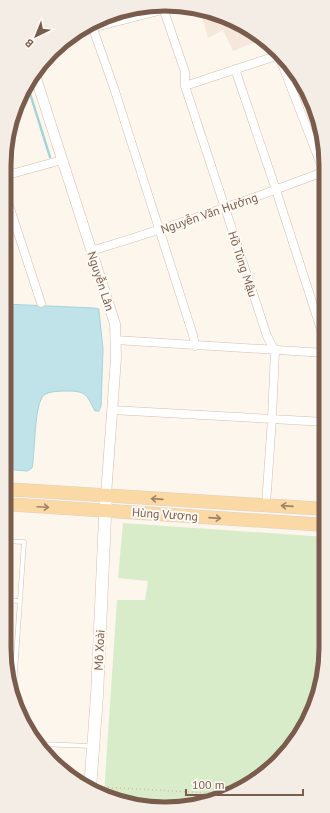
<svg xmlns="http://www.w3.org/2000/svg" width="330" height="813" viewBox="0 0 330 813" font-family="'PT Sans',sans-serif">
<rect width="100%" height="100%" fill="#fdf6ec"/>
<!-- residential -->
<path fill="#f5e8da" d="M 200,10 L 217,12 L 255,31 L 263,39 L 233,51 L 223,30 L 208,38 Z
M 299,78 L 309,94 L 325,144 L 325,150 Z"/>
<!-- green -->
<path fill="#d8ecc9" d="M 123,523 L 326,537 L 326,648 L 318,700 L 293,746 L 246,787 L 197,806 L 144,808 L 104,794 L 117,600 L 145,600 L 148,581 L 118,578 Z"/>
<!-- water -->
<path fill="#bfe3e8" stroke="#a5d3da" d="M 4,304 L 94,308 L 99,309 L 99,311 L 103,349 L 101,406 L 99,411 L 95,411 C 87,396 87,391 68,391 C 62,391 49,391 44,395 C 34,403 35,455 32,468 L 27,471 L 4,469 Z"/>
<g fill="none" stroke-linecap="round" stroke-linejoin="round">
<!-- stream -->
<path stroke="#a5d3da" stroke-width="2.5" d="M 28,87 L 50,157"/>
<defs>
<path id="service" d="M 4,541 L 24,542 L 13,701
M 4,600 L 20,601
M 8,672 L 15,672
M 38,744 L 92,746"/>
<path id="minor" d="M 162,5 L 185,72 L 185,86 L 267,336 L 275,351 L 272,418 L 266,505
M 91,23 L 114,88 L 193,335 L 195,346
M 92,28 L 174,7
M 277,51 L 325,175
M 235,69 L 276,190 L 325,342
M 185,86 L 279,55
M 4,176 L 62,160
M 4,190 L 41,303
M 91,251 C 170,227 247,201 323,172
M 115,340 L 325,353
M 112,410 L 325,422"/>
<path id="tertiary" d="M 35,75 L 115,324 L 116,358 L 106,495
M 323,172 L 325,172"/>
<path id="secondary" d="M 90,789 L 97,696 L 106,495"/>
<path id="primary" d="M 4,489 L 326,509
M 4,504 L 326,525"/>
</defs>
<!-- service casing -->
<use href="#service" stroke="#d1beb0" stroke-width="5"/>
<!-- minor casing -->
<use href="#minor" stroke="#d1beb0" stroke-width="9"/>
<!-- tertiary casing -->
<use href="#tertiary" stroke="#d1beb0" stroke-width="11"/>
<!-- secondary casing -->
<use href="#secondary" stroke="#d6c0b0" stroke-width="13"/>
<!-- primary casing -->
<use href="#primary" stroke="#dad1cd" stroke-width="14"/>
<!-- path -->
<path stroke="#d9b8a5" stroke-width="1.5" stroke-dasharray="1 3" stroke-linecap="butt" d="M 100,787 L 228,794"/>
<!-- service -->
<use href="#service" stroke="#fff" stroke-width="4"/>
<!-- minor -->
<use href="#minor" stroke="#fff" stroke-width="8"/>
<!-- tertiary -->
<use href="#tertiary" stroke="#fff" stroke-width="10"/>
<!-- secondary -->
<use href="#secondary" stroke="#fff" stroke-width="12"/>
<!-- primary -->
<use href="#primary" stroke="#fbd9a5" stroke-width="13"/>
</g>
<!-- one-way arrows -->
<defs><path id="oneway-shaft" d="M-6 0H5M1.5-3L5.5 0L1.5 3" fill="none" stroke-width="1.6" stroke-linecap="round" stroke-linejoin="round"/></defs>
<g stroke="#a18267">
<use href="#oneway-shaft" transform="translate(157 499) rotate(-176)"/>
<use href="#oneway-shaft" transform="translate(287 506) rotate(-176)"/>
<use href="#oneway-shaft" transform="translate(43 507) rotate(3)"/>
<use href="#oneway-shaft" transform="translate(215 518) rotate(4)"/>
</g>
<g text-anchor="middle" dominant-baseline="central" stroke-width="4" stroke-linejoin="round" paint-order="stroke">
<!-- street labels -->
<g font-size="12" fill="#7a5c4d" stroke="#fffaf3">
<text transform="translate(209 213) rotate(-19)">Nguyễn Văn Hưởng</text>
<text transform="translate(243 264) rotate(72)">Hồ Tùng Mậu</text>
<text transform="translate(101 281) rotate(72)">Nguyễn Lân</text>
<text transform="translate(165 514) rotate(4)">Hùng Vương</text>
<text transform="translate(99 650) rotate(-87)">Mô Xoài</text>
</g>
</g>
<!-- crop -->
<path d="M0 0H330V813H0ZM165 11H165A154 154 0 0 1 319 165V648A154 154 0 0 1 165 802H165A154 154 0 0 1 11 648V165A154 154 0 0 1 165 11Z" fill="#f4ede6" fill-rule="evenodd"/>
<path fill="none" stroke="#7a5c4d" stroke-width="5" d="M165 11H165A154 154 0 0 1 319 165V648A154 154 0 0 1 165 802H165A154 154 0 0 1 11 648V165A154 154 0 0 1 165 11Z"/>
<!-- north arrow -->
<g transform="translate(36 36) rotate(223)" stroke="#fffaf3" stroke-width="3" paint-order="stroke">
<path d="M0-3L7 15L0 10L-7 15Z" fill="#7a5c4d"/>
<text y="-6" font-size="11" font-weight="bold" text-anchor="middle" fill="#7a5c4d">B</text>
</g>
<!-- scale -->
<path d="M186 789v6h117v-6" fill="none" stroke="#7a5c4d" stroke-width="2"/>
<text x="192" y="789" font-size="12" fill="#7a5c4d" stroke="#fffaf3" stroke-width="3" paint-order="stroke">100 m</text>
</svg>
